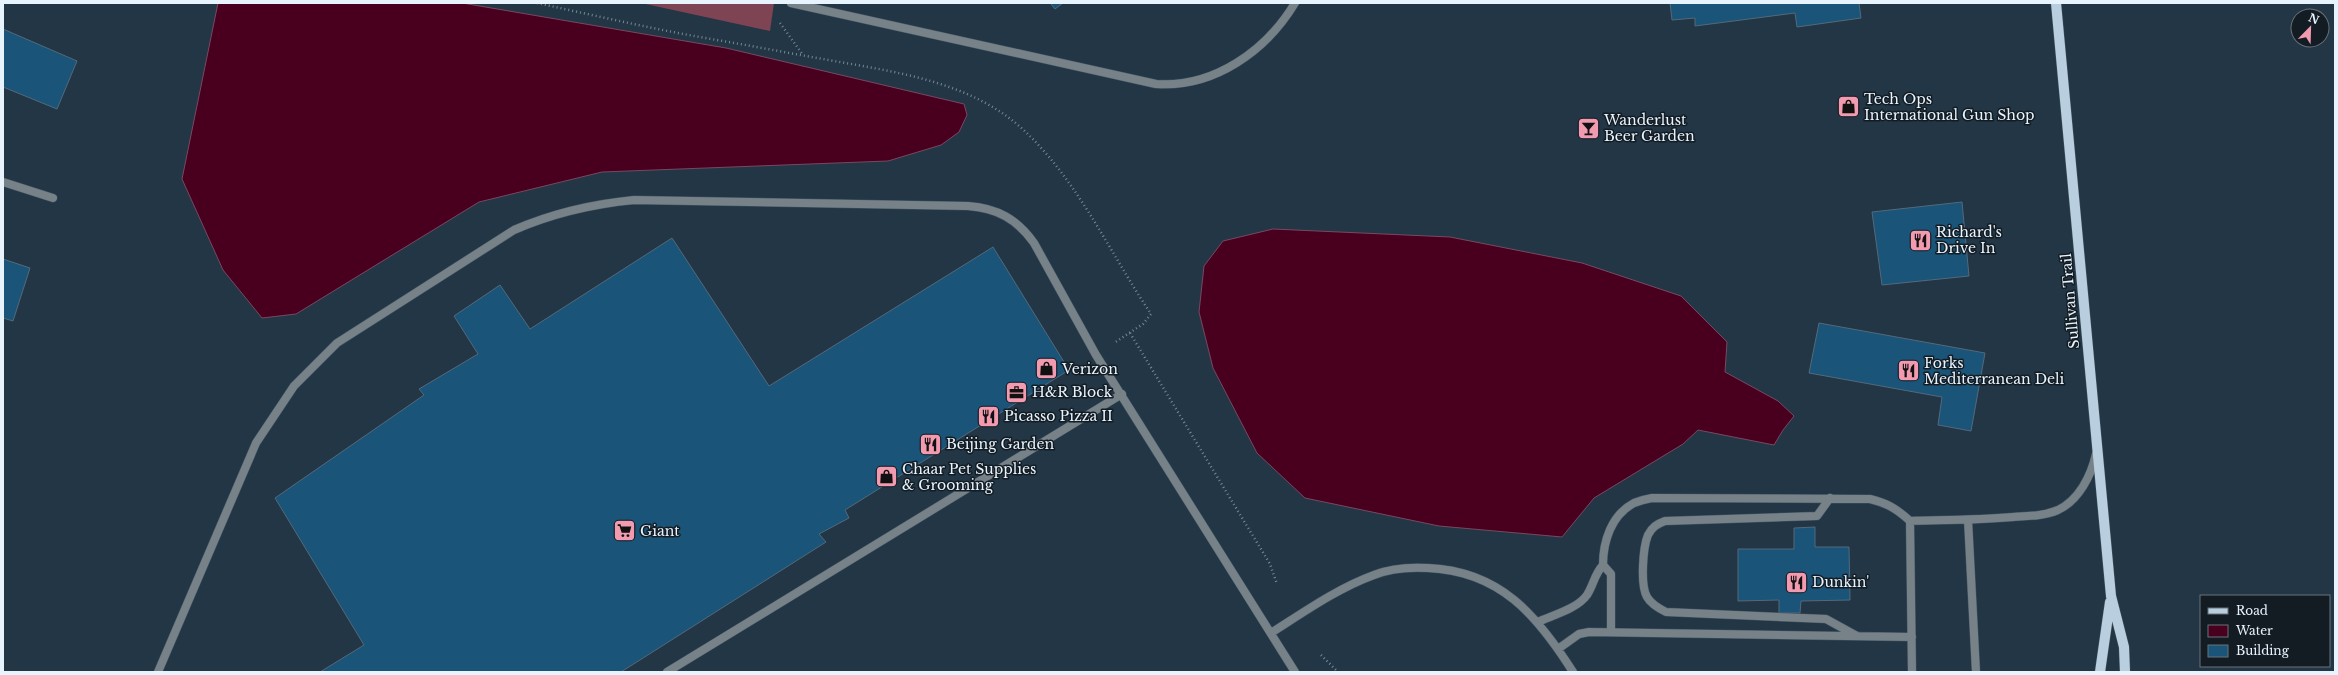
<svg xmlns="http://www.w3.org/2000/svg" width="2338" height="675" viewBox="0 0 2338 675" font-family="'Libre Baskerville',serif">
<rect width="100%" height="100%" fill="#223645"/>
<!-- green -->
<path fill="#7f4454" d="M 641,3 L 774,3 L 770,31 Z"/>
<!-- water -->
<path fill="#48001e" stroke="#784961" d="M 218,3 L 462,3 L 726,48 L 964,104 L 967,115 L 959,132 L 941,145 L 888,161 L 602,172 L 479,202 L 296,314 L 262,318 L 223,270 L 182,179 Z
M 1273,229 L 1450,237 L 1582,263 L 1681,296 L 1727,342 L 1725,372 L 1778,401 L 1794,416 L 1783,430 L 1774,445 L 1698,430 L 1683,444 L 1594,498 L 1562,537 L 1439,526 L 1305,498 L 1257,453 L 1213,368 L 1199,312 L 1204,266 L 1223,241 Z"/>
<!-- building -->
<path fill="#1a5479" stroke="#54697a" d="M 1050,3 L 1063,3 L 1055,9 Z
M 1670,3 L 1859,3 L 1861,18 L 1797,27 L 1795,13 L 1695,26 L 1695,18 L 1672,20 Z
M 3,29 L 77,61 L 57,109 L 3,87 Z
M 1962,202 L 1969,276 L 1882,285 L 1872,212 Z
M 672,238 L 769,386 L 993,247 L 1069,370 L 845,510 L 849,518 L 819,534 L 826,542 L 621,672 L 320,672 L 364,645 L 275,498 L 424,395 L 419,389 L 478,354 L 454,316 L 500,285 L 530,329 Z
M 3,259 L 30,268 L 13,321 L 3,318 Z
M 1819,323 L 1985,353 L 1971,431 L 1938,425 L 1942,397 L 1809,373 Z
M 1815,527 L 1815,547 L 1849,547 L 1850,600 L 1801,601 L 1800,613 L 1779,613 L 1779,600 L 1738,601 L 1738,549 L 1794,549 L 1794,528 Z"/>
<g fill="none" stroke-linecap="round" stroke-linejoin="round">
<defs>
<path id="service" d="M 791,3 L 1156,84 C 1214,88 1266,51 1295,3
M 1830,498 L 1817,516 L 1665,521 C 1657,524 1652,527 1648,535 C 1643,547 1640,585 1647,597 C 1651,604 1658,608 1666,612 L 1826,619 L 1857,636
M 1968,520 L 1976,672
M 1910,521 C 1944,520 1978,520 2013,517 C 2028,516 2044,516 2058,510 C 2079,500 2091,476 2096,454
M 1603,565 L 1611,574 L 1611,632
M 1538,622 C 1553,615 1577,609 1587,595 C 1594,584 1594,575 1603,565 C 1603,542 1611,515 1634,503 C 1639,501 1646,499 1652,498 L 1870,499 C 1887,503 1897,509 1910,521 L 1912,672
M 1271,633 C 1304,612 1338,588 1374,575 C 1391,568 1410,567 1428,568 C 1500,571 1537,615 1573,672
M 1558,649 L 1579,634 L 1589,632 L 1912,637
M 158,672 L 256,443 L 294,386 L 337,343 L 514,230 C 553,213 593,204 634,200 L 968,206 C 997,208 1017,219 1034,243 L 1096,355 L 1295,672
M 667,672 L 1122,394"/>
<path id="minor" d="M 3,182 L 53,198"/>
<path id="primary" d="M 2056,3 L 2111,596 L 2124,647 L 2125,672
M 2100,672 L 2110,602"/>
</defs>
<!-- service casing -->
<use href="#service" stroke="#425462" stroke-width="9"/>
<!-- minor casing -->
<use href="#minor" stroke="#425462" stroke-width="9"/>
<!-- primary casing -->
<use href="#primary" stroke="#425462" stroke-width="11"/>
<!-- path -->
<path stroke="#778895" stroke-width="2.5" stroke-dasharray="1 3" stroke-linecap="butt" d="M 537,3 C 597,16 657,30 717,40 C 758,47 799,55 840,62 C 902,73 968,83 1018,125 C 1076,176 1108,250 1151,314 L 1143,324 L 1114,343
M 780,23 L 803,55
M 1130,333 L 1270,564 L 1277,584
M 1321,655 L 1338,672"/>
<!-- service -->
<use href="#service" stroke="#778188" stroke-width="8"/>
<!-- minor -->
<use href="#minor" stroke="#778188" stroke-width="8"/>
<!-- primary -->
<use href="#primary" stroke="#b9cede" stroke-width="10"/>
</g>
<!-- icons -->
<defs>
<symbol id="shop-square" viewBox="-11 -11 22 22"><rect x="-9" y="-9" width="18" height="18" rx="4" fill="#f29ab0" stroke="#141c23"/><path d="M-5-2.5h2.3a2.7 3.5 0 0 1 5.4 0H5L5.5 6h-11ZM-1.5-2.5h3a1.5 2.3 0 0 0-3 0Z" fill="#111"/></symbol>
<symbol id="bar-square" viewBox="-11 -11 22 22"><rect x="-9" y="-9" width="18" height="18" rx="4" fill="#f29ab0" stroke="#141c23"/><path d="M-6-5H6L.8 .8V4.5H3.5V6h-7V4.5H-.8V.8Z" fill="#111"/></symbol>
<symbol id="restaurant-square" viewBox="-11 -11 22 22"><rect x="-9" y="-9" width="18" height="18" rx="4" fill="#f29ab0" stroke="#141c23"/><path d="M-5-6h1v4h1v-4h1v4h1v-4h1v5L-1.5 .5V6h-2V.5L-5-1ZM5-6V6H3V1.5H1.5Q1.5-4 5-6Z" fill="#111"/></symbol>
<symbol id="office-square" viewBox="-11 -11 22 22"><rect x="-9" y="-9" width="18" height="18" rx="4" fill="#f29ab0" stroke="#141c23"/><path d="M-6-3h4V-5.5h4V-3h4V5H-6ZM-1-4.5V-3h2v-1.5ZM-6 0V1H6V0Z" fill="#111"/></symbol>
<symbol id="supermarket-square" viewBox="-11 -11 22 22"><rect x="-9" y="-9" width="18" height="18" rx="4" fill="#f29ab0" stroke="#141c23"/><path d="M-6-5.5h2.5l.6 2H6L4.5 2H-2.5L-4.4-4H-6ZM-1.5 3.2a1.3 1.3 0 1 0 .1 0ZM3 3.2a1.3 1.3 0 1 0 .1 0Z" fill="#111"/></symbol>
</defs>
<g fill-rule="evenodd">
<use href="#shop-square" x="1836" y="94" width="25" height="25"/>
<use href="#bar-square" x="1576" y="116" width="25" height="25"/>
<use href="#restaurant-square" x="1908" y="228" width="25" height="25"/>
<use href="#shop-square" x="1034" y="356" width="25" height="25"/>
<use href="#restaurant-square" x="1896" y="358" width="25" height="25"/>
<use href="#office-square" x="1004" y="380" width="25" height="25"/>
<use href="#restaurant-square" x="976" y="404" width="25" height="25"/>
<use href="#restaurant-square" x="918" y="432" width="25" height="25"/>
<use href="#shop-square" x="874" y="464" width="25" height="25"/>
<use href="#supermarket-square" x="612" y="518" width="25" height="25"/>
<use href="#restaurant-square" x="1784" y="570" width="25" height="25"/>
</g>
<g text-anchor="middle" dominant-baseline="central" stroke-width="3" stroke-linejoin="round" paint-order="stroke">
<!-- poi labels -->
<g font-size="14" fill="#e7f3fd" stroke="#141c23" text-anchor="start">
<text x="1864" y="99">Tech Ops<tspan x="1864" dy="16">International Gun Shop</tspan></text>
<text x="1604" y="120">Wanderlust<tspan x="1604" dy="16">Beer Garden</tspan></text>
<text x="1936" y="232">Richard's<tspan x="1936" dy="16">Drive In</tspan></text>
<text x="1924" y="363">Forks<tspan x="1924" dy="16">Mediterranean Deli</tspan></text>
<text x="1062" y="369">Verizon</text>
<text x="1032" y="392">H&amp;R Block</text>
<text x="1004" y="416">Picasso Pizza II</text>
<text x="946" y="444">Beijing Garden</text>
<text x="902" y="469">Chaar Pet Supplies<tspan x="902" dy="16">&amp; Grooming</tspan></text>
<text x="640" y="531">Giant</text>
<text x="1812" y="582">Dunkin'</text>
</g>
<!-- street labels -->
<g font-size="14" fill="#e7f3fd" stroke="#141c23">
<text transform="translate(2070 301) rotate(-95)">Sullivan Trail</text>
</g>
</g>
<!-- border -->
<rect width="2338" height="675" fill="none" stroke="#e7f3fd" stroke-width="8"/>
<!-- legend -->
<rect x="2200" y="595" width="130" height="72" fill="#141c23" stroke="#68727a"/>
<rect x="2208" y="608" width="20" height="6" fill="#b9cede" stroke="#68727a"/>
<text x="2236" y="615" font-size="12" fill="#e7f3fd">Road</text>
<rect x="2208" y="625" width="20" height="12" fill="#48001e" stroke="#68727a"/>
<text x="2236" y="635" font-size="12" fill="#e7f3fd">Water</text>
<rect x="2208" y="645" width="20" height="12" fill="#1a5479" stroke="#68727a"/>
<text x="2236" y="655" font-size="12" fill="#e7f3fd">Building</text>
<!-- north arrow -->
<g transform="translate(2310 28) rotate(23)"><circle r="19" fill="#141c23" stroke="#68727a"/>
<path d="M0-3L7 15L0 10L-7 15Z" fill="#f29ab0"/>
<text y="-6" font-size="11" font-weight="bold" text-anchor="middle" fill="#e7f3fd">N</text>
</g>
</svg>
